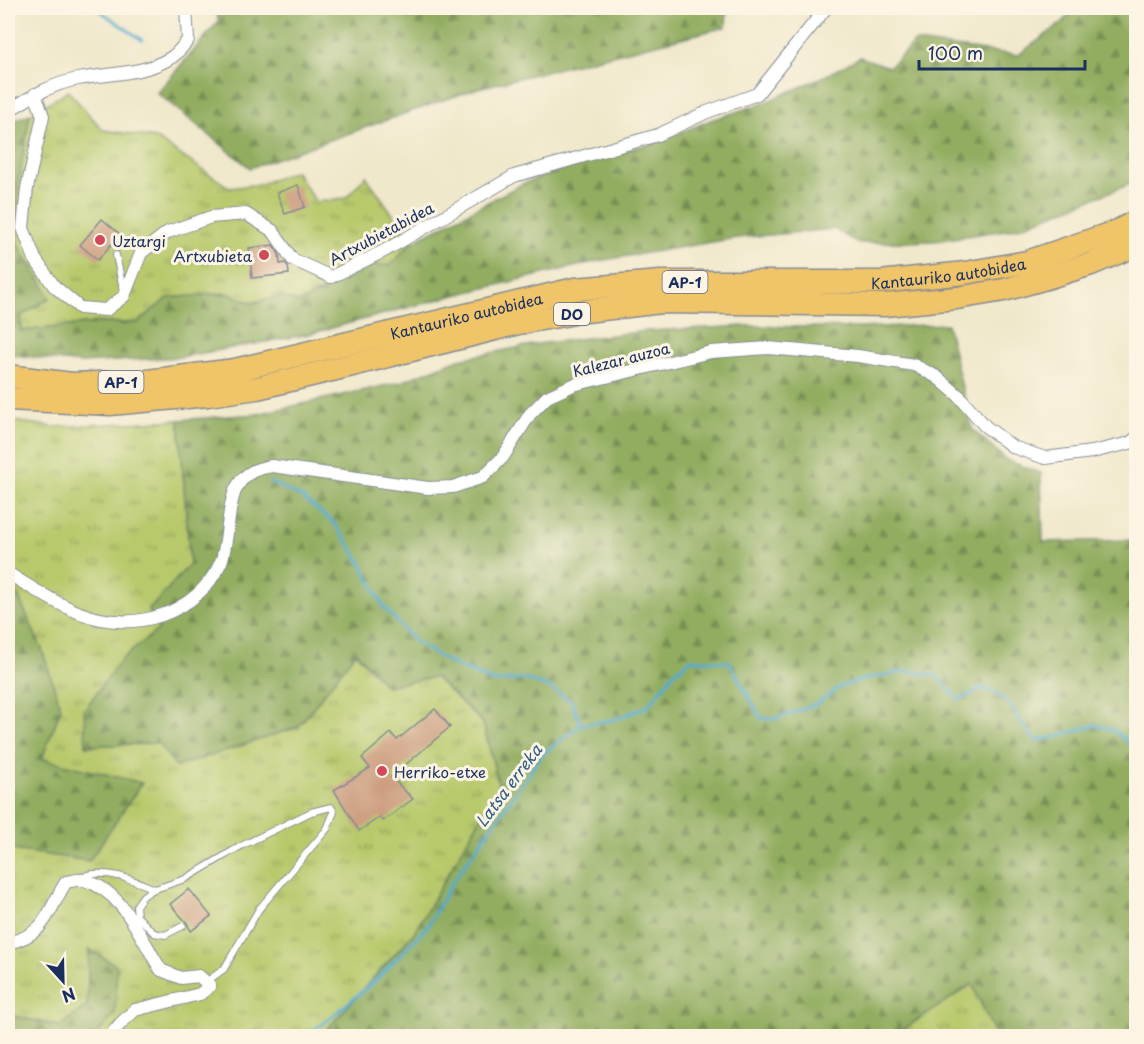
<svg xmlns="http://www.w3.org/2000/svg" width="1144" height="1044" viewBox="0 0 1144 1044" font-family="'Playpen Sans',sans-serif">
<defs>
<pattern id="grass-tufts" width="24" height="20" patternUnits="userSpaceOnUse" patternTransform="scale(1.5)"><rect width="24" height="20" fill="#b8c96c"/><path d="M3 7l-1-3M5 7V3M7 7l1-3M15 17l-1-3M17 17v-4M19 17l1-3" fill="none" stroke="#95a45c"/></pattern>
<pattern id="forest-firs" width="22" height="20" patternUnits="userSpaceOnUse" patternTransform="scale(1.5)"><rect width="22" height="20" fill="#92ad60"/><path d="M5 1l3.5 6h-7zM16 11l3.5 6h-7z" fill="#768d52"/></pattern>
</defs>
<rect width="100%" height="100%" fill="#fcf5e5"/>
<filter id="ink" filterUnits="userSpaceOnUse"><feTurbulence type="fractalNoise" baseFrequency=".0167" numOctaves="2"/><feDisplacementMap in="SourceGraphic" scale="12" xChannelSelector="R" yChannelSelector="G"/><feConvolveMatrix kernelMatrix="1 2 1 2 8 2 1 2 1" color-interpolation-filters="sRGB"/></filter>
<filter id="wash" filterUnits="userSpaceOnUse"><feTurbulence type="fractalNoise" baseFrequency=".008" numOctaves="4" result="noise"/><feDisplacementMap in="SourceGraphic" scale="24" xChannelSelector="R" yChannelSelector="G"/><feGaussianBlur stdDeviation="1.35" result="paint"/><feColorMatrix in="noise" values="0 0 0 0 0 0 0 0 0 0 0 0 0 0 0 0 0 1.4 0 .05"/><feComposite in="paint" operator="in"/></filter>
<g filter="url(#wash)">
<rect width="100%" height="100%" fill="#f0e8ca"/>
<!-- grass -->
<path fill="url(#grass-tufts)" stroke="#6a7c65" stroke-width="1.5" d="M 68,91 L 103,130 L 155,138 L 230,188 L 261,184 L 295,171 L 316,202 L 346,198 L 366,176 L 412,242 L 390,267 L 332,287 L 299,303 L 279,296 L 252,303 L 227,293 L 168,298 L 137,323 L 95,323 L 21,331 L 21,316 L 49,298 L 39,278 L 17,243 L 18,185 L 30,114 Z
M 8,420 L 54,427 L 179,420 L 190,564 L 149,610 L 159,629 L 121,660 L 86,746 L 158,743 L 176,766 L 298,727 L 355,652 L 386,686 L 435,677 L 483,723 L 499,786 L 414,933 L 321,1036 L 96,1036 L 115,1013 L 89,950 L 87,1006 L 60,1026 L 8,1015 L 8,849 L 89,861 L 141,783 L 41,759 L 61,708 L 42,650 L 18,596 L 8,586 Z
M 972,984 L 996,1036 L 893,1036 Z"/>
<!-- forest -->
<path fill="url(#forest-firs)" stroke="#566e5f" stroke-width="1.5" d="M 217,8 L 727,8 L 726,27 L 478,88 L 250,168 L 157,93 L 218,22 Z
M 1075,8 L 1136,8 L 1136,182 L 1017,228 L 935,241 L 857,243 L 834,229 L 736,238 L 598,261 L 451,296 L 305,335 L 180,357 L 81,363 L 8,354 L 8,123 L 30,114 L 18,185 L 17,243 L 39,278 L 50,298 L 21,316 L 21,331 L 95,323 L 137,323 L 168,298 L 227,293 L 252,303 L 279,296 L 299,303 L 373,265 L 390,266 L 412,242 L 522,184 L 596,158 L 654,143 L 711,120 L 761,104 L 821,78 L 860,57 L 889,67 L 915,42 L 1018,55 L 1062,23 Z
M 947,324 L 972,429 L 1008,461 L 1041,473 L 1043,542 L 1136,540 L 1136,1036 L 996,1036 L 972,984 L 893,1036 L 321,1036 L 414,933 L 499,786 L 483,723 L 435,677 L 386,686 L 356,652 L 298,727 L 176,767 L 158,743 L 86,746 L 84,710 L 121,660 L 159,629 L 149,610 L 190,564 L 179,420 L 257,414 L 401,382 L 459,359 L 537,344 L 646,331 L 748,326 L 860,328 Z
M 8,586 L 18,596 L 42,650 L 61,708 L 42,759 L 142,783 L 89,861 L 8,849 Z
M 89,949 L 117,966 L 115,1013 L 96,1036 L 8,1036 L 8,1015 L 59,1026 L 87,1006 Z"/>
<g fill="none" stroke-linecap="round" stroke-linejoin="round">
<!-- stream -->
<path stroke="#51abcf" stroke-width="3" d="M 96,8 L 142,40
M 270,482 L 301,497 L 334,523 L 359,559 L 383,606 L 414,641 L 448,662 L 494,682 L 525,679 L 548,687 L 571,701 L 581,725
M 302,1036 L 323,1024 L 377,979 L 427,927 L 451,884 L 544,753 L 581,725 L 617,719 L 648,706 L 674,673 L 691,659 L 729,662 L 761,718 L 775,719 L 817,704 L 841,686 L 869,678 L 908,671 L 936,676 L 959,700 L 981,688 C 1017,697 1012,717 1035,740 L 1052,738 L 1095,725 L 1113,730 L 1136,749"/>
</g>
<g id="blocks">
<!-- building -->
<path fill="#cd9f80" d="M 298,185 L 305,207 L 285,214 L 277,193 Z
M 102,219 L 120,234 L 98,260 L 80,245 Z
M 273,245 L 279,254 L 280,264 L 285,263 L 288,266 L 289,274 L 252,278 L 249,248 Z
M 435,709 L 450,727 L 391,777 L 413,799 L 383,821 L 380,817 L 359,831 L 334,790 L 370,768 L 362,758 L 391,733 L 397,740 Z
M 189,889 L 211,916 L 191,931 L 187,923 L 170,904 Z"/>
</g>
</g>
<g filter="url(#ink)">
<use href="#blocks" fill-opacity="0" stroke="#868c94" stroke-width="1.5"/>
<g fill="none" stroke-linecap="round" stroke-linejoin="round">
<defs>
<path id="service" d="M 116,255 L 123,289
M 83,879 L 87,875 C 111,870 133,880 155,889
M 183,926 L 165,935 L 154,933 L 137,916 L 136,906 L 143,896 L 152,890 L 185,879 L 241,846 L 311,812 L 331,807 L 334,812 L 327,829 L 259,909 L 224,969 L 206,982"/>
<path id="minor" d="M 35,94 L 43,116 L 27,188 L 23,228 L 35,259 L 54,286 L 80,308 L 106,310 L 124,296 L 141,253 L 168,232 L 211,217 L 246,214 L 273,231 L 292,259 L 331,277 L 384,251 L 514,176 L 658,135 L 707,112 L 757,94 L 826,8
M 8,111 C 30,97 52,84 78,79 C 110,73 144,75 172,57 C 178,53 183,46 188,40 L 186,8
M 8,573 C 31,588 55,603 80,613 C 133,634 197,615 221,562 C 229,542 227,502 238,485 C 246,472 258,468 272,466 L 428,488 L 453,487 L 483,477 L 503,457 L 530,414 L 547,397 L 573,385 L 711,352 L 768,348 L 858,356 L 914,365 L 937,377 L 959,396 L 985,426 L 1013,447 L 1045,458 L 1092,452 L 1130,443 L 1136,438
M 8,943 C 47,934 47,912 66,882 C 72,881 79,879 84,880 C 124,891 141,939 161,970 L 181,978 L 199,976 L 210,986 L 200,994 L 135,1010 L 120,1024 L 110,1036"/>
<g id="motorway">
<path id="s1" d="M 8,376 L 72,384 L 147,381 L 235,370 L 575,289 L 660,282 L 880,282 L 965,273 L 1027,262 L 1118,231 L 1136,221"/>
<path d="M 8,399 L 110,404 L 208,395 L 257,388 L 344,367 L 519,323 L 586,311 L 661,302 L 885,305 L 957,298 L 1004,290 L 1043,279 L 1091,264 L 1136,245"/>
</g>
</defs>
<!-- service casing -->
<use href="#service" stroke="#868c94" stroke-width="8"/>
<!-- minor casing -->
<use href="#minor" stroke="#868c94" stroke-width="14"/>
<!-- motorway casing -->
<use href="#motorway" stroke="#868c94" stroke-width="25"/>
<!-- service -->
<use href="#service" stroke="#fff" stroke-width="6"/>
<!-- minor -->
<use href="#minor" stroke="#fff" stroke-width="12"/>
<!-- motorway -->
<use href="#motorway" stroke="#f0c469" stroke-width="22"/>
</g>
</g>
<!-- markers -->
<g fill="#d1495b" stroke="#fcf5e5" stroke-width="2">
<circle cx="100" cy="240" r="6"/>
<circle cx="264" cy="255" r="6"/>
<circle cx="382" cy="771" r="6"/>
</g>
<g text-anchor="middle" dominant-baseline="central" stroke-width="6" stroke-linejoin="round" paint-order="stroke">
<!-- shield labels -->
<g fill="#fcf5e5" stroke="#5e6a86" stroke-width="1.5">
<rect x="662.5" y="271" width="45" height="22" rx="4.5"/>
<rect x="554" y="303" width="36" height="22" rx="4.5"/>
<rect x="98.5" y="371" width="45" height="22" rx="4.5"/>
</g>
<g font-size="14" font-weight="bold" fill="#1b2f5e">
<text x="685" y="282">AP-1</text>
<text x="572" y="314">DO</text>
<text x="121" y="382">AP-1</text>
</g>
<!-- street labels -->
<g font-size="15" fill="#1b2f5e" stroke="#fcf5e5">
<text transform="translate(381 233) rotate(-28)">Artxubietabidea</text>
<text stroke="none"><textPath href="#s1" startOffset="952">Kantauriko autobidea</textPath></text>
<text stroke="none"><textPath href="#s1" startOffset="466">Kantauriko autobidea</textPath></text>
<text transform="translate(621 359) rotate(-14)">Kalezar auzoa</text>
</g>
<!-- poi labels -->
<g font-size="15" fill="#1b2f5e" stroke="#fcf5e5" text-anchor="start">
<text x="112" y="240">Uztargi</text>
<text x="252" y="255" text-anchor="end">Artxubieta</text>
<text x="394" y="771">Herriko-etxe</text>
</g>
<!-- water labels -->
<g font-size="16" font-style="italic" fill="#2e5a86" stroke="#fcf5e5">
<text transform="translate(508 785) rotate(-53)">Latsa erreka</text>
</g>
</g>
<!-- margin -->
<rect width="1144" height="1044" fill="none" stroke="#fcf5e5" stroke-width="30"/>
<!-- north arrow -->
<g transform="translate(63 981) rotate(158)" stroke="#fcf5e5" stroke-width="4.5" paint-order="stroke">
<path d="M0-4.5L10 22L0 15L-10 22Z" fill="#1b2f5e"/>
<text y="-9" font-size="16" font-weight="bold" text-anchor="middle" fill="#1b2f5e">N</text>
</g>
<!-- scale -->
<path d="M919 60v9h166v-9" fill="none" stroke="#1b2f5e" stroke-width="3"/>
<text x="928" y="60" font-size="18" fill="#1b2f5e" stroke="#fcf5e5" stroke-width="4.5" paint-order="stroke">100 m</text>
</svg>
